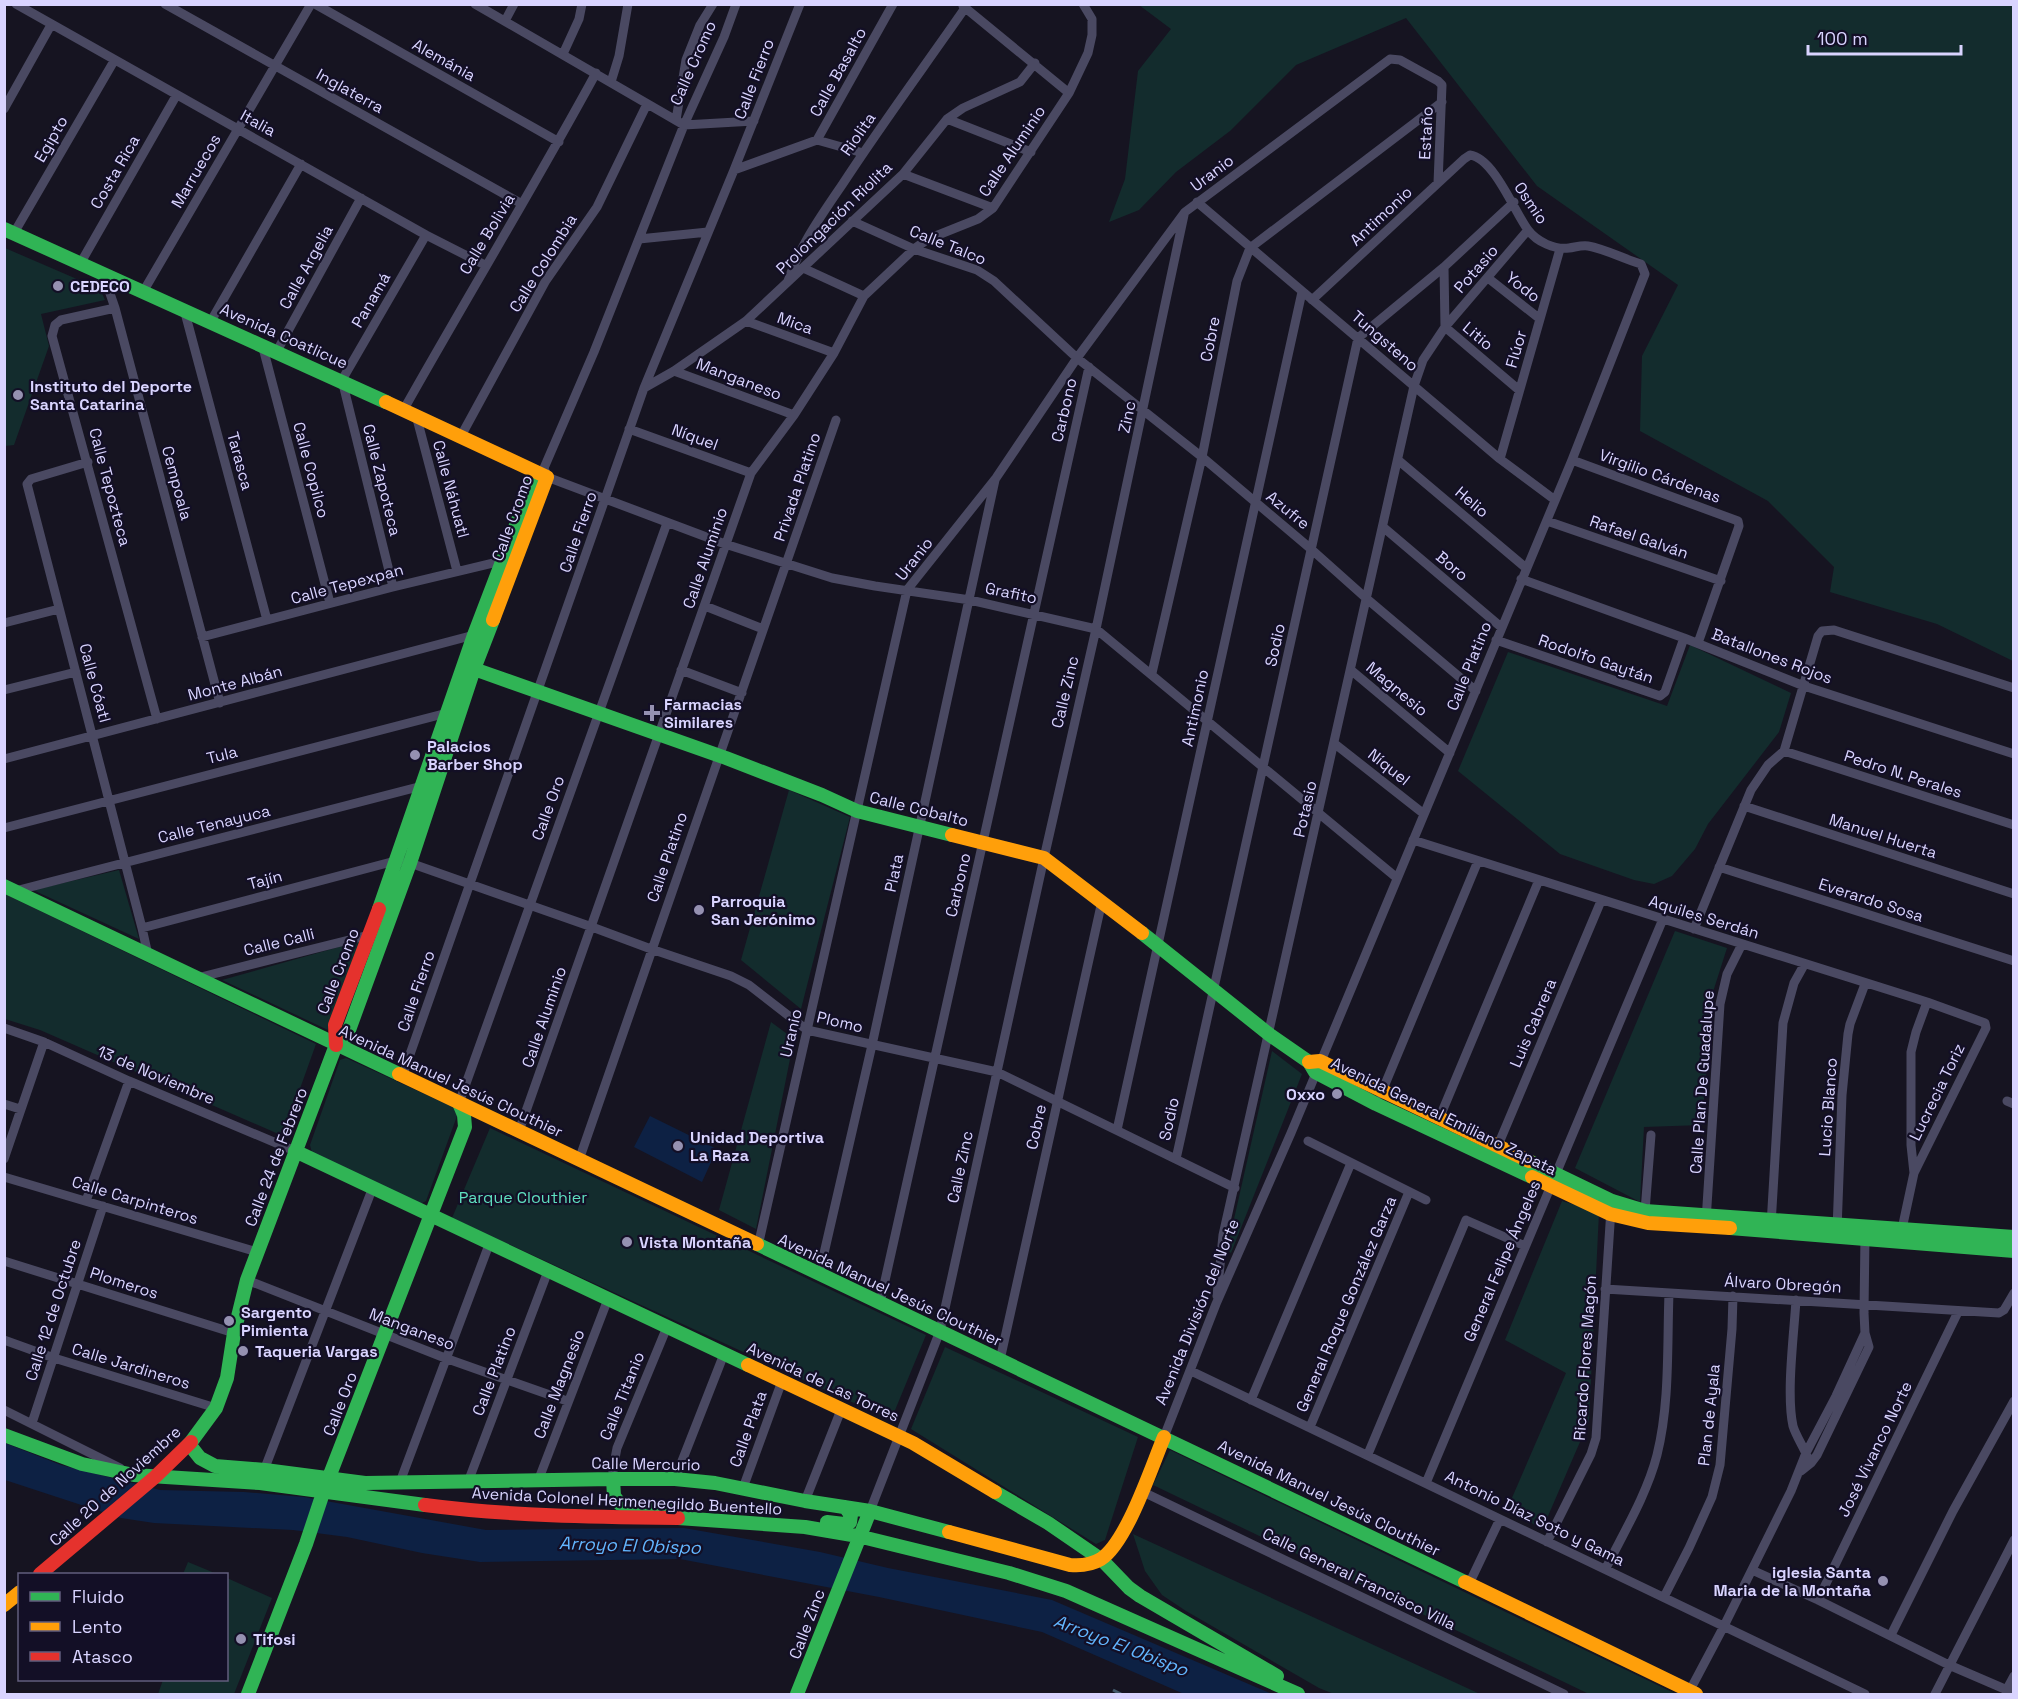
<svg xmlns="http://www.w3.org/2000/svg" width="2018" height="1699" viewBox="0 0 2018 1699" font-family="'Space Grotesk',sans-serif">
<rect width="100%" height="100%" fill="#161421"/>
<!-- green -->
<path fill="#132c2d" d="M 1139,5 L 2013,5 L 2013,661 L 1937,624 L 1830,592 L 1834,567 L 1768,501 L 1640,431 L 1642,356 L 1678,285 L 1537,186 L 1406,18 L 1296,65 L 1230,131 L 1176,172 L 1139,210 L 1109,222 L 1125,179 L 1138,71 L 1171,29 Z
M 5,248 L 100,289 L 105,300 L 41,314 L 49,346 L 14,445 L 5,446 Z
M 1690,645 L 1791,693 L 1779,732 L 1708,824 L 1695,849 L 1672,876 L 1654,884 L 1634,880 L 1560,854 L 1458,771 L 1508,652 L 1667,706 Z
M 789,790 L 850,817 L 801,1009 L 741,960 Z
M 119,870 L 139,939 L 33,890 Z
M 5,894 L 316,1044 L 283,1136 L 40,1030 L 5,1019 Z
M 1675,931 L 1727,948 L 1712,995 L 1702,1125 L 1644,1127 L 1640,1202 L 1575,1168 Z
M 360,941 L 328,1030 L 222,980 Z
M 771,1022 L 794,1039 L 756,1229 L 719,1210 Z
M 1272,1051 L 1302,1074 L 1231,1253 L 1227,1250 Z
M 346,1058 L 455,1108 L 457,1116 L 426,1201 L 420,1204 L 312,1153 L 310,1145 L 340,1060 Z
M 490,1128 L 926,1335 L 891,1420 L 452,1218 Z
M 1562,1201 L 1599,1212 L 1589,1421 L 1542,1530 L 1508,1507 L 1566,1373 L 1505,1340 Z
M 945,1347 L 1138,1437 L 1105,1540 L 1096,1544 L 911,1429 Z
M 1170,1450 L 1674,1693 L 1674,1694 L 1589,1694 L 1153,1485 Z
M 1133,1534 L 1480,1694 L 1334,1694 L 1319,1688 L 1186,1611 L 1162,1595 L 1145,1571 Z
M 188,1562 L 217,1574 L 183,1574 Z
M 227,1578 L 272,1598 L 234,1694 L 158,1694 L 163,1680 L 226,1680 Z"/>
<!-- water -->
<path fill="#0d2144" d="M 650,1116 L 717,1149 L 702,1182 L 634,1147 Z
M 5,1443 L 61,1465 L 160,1490 L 244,1492 L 304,1497 L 486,1530 L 684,1528 L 820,1552 L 888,1568 L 1052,1600 L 1272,1694 L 1184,1694 L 1042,1632 L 879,1597 L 680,1559 L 480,1562 L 422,1553 L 347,1537 L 293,1530 L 154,1523 L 121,1518 L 5,1480 Z"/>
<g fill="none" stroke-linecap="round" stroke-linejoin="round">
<!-- street -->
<path stroke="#4a4962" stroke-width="9" d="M 16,4 L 426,235 L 485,265
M 165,4 L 522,204
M 315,4 L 559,142
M 475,4 L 684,125 L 754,121
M 963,6 L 1069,93
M 505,21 L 514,4
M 563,54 L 579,19 L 582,4
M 611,82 L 619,56 L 628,4
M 4,109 L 51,25
M 947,119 L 1031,152
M 676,120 L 686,60 L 700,25 L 713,4
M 817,140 L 863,153
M 734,170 L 817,140 L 893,4
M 903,174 L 993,208
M 1197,202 L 1500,459 L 1555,500
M 852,221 L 914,249 L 977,270 L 994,281 L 1077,358 L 1202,457 L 1311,549 L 1367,599 L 1476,691
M 14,233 L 114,61
M 639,239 L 708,232
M 80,264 L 176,96
M 1444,267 L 1445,327 L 1519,390
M 803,268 L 864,296
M 103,273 L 115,308 L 220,703
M 1488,278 L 1540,319
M 788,281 C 800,245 821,216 842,185 C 881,125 924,67 965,8
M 143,292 L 311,4
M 115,308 L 61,320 L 55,325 L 52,336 L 157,719
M 184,309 L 267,620
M 211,321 L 301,164
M 746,321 L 834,353
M 262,344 L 330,603
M 277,351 L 361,198
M 674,371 L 794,415
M 644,388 L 674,371 L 746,321 L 903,174 L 947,119 L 963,108 L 1020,82 L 1035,63
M 404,409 C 467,297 534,187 596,73
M 416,415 L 457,571
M 629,429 L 751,473
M 461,436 L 545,282 L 597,207 L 647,104
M 1500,459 L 1560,249
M 1398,460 L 1526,568
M 1572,460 L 1738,521 L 1739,526 L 1698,643
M 88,462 L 31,479 L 27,484 L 142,928 L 148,955
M 544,468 L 547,477 L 725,544 L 832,578 L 875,586 L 970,600 L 1096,629 L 1397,878
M 539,471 L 544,468 L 594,352 L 684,125 L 724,37 L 736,4
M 1547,521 L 1721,581
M 1383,527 L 1501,627
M 1521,579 L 1684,638 L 1804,686 L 2014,754
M 393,587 L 342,380 L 426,235
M 705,606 L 763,629
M 4,623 L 59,609
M 202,637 L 393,587 L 501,561
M 1496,640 L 1660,696 L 1665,692 L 1684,638
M 681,670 L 742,693
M 1352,671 L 1450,753
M 1152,673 L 1202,457 L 1237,281 L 1250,248 L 1442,102
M 4,690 L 76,672
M 1335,744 L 1424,814
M 1784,751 L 2014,825
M 4,759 L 474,635
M 1744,806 L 2014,894
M 4,828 L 447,713
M 1413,840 L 1927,1002 L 1985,1023 L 1986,1028 L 1914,1173
M 1719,867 L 2014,961
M 15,891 L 422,786
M 142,928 L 395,861 L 410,863 L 592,927 L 651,949 L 731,976 L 749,985 L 807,1030 L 997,1072 L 1235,1188
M 1694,929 L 1751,790 L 1768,765 L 1784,751 L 1818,636 L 1822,631 L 1834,630 L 2014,688
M 197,978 L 369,935
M 4,1028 L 44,1042 L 129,1081 L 295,1151
M 402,1077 L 644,388 L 734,170 L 800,4
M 1381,1094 L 1478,861
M 2007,1101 L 2014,1104
M 459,1103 L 667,523
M 4,1104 L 20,1109
M 1439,1119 L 1539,880
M 1117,1130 L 1302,292
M 519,1131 L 751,473 L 794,415 L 834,353 L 864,296 L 914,249 L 928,239 L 978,219 L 993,208 L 1069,93 L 1088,53 L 1092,35 L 1092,19 L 1083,4
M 1308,1141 L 1426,1200
M 1496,1150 L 1601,901
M 4,1159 L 44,1042
M 1176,1159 L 1358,338 L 1444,267 L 1514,202
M 579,1160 L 836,420
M 4,1177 L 257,1252
M 86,1201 L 129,1081
M 1645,1211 L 1651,1135
M 1706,1221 L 1720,1004 L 1727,974 L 1742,944
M 1771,1225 L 1783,1023 L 1794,983 L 1804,965
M 1902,1229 L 1914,1173 L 1911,1145 L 1911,1052 L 1916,1032 L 1927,1002
M 1837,1230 L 1842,1095 L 1848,1034 L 1850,1024 L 1865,984
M 758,1246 L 907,590 L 996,478 L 1077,358 L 1185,212 L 1390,59 L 1400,60 L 1438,81 L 1442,85 L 1438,183
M 4,1261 L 234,1333
M 819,1275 L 872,1045 L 995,480
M 247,1280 L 445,1358 L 567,1401
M 1605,1289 L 1999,1313 L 2004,1310 L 2014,1293
M 1217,1296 L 1223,1235 L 1414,386 L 1423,360 L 1445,327 L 1528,230
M 1796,1300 C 1794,1334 1786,1394 1793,1426 C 1796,1436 1803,1446 1807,1456
M 880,1303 L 1089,367
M 4,1340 L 54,1358 L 216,1408
M 1000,1360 L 1102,901
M 1191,1371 L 1865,1694
M 1251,1400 L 1351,1163
M 4,1410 L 120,1468
M 32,1423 L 103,1206
M 1310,1427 L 1409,1192
M 1164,1437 L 1216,1304 L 1291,1133 L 1572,460 L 1645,274 L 1641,264 C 1624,259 1605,249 1588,246 C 1582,245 1576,247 1569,248 C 1555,250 1537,242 1528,230 C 1515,213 1494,158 1470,155 L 1464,159 L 1312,300
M 1368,1454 L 1466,1220 L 1525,1246
M 1801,1471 L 1811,1463 L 1817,1455 L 1869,1347 L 1865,1333 L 1864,1313 L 1865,1235
M 263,1473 L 373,1187
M 613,1479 L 613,1469 L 617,1448 L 667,1327
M 675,1479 L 724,1354
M 538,1481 L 608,1299
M 400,1482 L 490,1242
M 468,1482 L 548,1271
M 1426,1483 L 1663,919
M 743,1488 L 782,1381
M 1141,1491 L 1564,1694
M 805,1501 L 841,1410
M 870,1511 L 940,1331 L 1044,858 L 1096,629 L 1184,215
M 1547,1542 L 1591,1454 L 1596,1438 L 1611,1209
M 1606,1568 C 1624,1532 1647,1494 1657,1455 C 1670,1403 1667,1346 1669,1293
M 1752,1570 L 1818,1600 L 1949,1665 L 2014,1693
M 1469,1584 L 1500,1519
M 1664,1597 L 1689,1548 L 1712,1497 L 1720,1465 L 1732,1329 L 1733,1296
M 1818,1600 L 1958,1312
M 1891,1635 L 1953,1511 L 2014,1401
M 2007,1689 L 2014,1676
M 1688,1694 L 1724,1626 L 1791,1491 L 1806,1453 L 1836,1396 L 1865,1333
M 1935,1694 L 2014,1540"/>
<!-- fast -->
<path stroke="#30b455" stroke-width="14" d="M 4,229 L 386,402
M 474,669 L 726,758 L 822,795 L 857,811 L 952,835
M 4,886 L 399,1074
M 379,909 L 474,635 L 536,473
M 1142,933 L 1270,1035 L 1309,1062 L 1315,1072 L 1376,1104 L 1532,1177
M 336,1045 L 344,1040 L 349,1030 L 410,863 L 474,669 L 493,620
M 295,1151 L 748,1365
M 1529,1161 L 1612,1201 L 1645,1211 L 2014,1237
M 1730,1228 L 2014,1251
M 757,1244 L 1465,1582
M 4,1435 L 82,1464 L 134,1475 L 260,1483 L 425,1505
M 191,1442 L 216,1408 L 227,1378 L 234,1333 L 247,1280 L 336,1045
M 189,1444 L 200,1458 L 215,1466 L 265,1470 L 365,1483 L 613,1479 L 675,1479 L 715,1483 L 805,1501 L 870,1511 L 949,1532
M 613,1479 L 614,1496 L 620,1504 L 658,1508 L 672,1512
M 995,1492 L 1048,1523 L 1102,1560 L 1129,1588 L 1140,1596 L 1277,1676
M 678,1518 L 805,1527 L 858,1536 L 1009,1573 L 1066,1591 L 1298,1694
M 827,1522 L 844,1524 L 850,1522 L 851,1515 L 845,1507
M 248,1694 L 306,1544 L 324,1490 L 465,1127 L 464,1115 L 459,1103
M 797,1694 L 870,1511"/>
<!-- slow -->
<path stroke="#ff9f0a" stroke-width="14" d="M 386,402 L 547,477 L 493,620
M 952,835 L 1044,858 L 1142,933
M 1309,1062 L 1320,1061 L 1529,1161
M 399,1074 L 757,1244
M 1532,1177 L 1610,1214 L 1648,1223 L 1730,1228
M 748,1365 L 913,1443 L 995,1492
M 949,1532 L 1070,1565 C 1081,1566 1091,1565 1101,1559 C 1127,1542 1151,1468 1164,1437
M 1465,1582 L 1696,1694
M 4,1605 L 20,1592"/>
<!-- jam -->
<path stroke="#e5322d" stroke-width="14" d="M 336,1045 L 335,1025 L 379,909
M 425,1505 C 509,1516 593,1517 678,1518
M 40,1574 L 155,1477 L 191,1442"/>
<!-- rail -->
<path stroke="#43596b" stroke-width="3" stroke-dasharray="9 8" stroke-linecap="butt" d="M 1113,1690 L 1121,1694"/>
</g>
<!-- markers -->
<g fill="#9591b1" stroke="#130f26" stroke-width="2">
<circle cx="58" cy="286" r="6"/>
<circle cx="18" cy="395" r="6"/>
<path d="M649 704h6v6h6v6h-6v6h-6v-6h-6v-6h6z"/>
<circle cx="415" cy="755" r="6"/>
<circle cx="699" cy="910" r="6"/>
<circle cx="1337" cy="1094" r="6"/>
<circle cx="678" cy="1146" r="6"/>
<circle cx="627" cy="1242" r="6"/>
<circle cx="229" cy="1321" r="6"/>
<circle cx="243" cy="1351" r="6"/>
<circle cx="1883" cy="1581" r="6"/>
<circle cx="241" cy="1639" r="6"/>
</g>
<g text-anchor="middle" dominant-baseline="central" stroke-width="4.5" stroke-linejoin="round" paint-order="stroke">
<!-- street labels -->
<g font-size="16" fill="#d9d4ff" stroke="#130f26">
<text transform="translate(444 60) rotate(29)">Alemánia</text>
<text transform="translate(693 63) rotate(-66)">Calle Cromo</text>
<text transform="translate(838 72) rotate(-61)">Calle Basalto</text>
<text transform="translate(754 79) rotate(-69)">Calle Fierro</text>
<text transform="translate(350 91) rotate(29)">Inglaterra</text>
<text transform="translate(258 123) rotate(29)">Italia</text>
<text transform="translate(1426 133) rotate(-87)">Estaño</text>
<text transform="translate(858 134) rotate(-55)">Riolita</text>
<text transform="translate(51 139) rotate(-60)">Egipto</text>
<text transform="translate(1012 151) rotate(-56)">Calle Aluminio</text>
<text transform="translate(196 171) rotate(-60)">Marruecos</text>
<text transform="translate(115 172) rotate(-60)">Costa Rica</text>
<text transform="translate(1212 173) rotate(-37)">Uranio</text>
<text transform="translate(1531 203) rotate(56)">Osmio</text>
<text transform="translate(1381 216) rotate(-43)">Antimonio</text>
<text transform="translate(834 218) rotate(-44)">Prolongación Riolita</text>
<text transform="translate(487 234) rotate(-59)">Calle Bolivia</text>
<text transform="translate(948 245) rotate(22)">Calle Talco</text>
<text transform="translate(543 263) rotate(-58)">Calle Colombia</text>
<text transform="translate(306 267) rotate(-61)">Calle Argelia</text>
<text transform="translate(1476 269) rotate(-49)">Potasio</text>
<text transform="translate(1523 287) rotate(38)">Yodo</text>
<text transform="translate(371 300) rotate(-60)">Panamá</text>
<text transform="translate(795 323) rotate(20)">Mica</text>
<text transform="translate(284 336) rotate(24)">Avenida Coatlicue</text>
<text transform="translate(1478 336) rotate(40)">Litio</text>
<text transform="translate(1210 339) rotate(-79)">Cobre</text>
<text transform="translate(1385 341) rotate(41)">Tungsteno</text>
<text transform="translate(1516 349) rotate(-74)">Flúor</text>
<text transform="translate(739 379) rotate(21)">Manganeso</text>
<text transform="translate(1064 410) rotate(-77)">Carbono</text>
<text transform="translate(1127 417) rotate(-78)">Zinc</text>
<text transform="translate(695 437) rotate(20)">Níquel</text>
<text transform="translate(240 461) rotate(75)">Tarasca</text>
<text transform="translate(311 470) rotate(75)">Calle Copilco</text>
<text transform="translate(1660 476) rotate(20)">Virgilio Cárdenas</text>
<text transform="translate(382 480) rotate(76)">Calle Zapoteca</text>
<text transform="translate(177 483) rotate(75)">Cempoala</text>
<text transform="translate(110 487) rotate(75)">Calle Tepozteca</text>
<text transform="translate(797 487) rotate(-71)">Privada Platino</text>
<text transform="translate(451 489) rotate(75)">Calle Náhuatl</text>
<text transform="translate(1472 502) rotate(40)">Helio</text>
<text transform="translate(1288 510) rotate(39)">Azufre</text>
<text transform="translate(512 518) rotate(-70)">Calle Cromo</text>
<text transform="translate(578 532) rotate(-71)">Calle Fierro</text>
<text transform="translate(1639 537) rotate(19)">Rafael Galván</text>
<text transform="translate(705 558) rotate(-71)">Calle Aluminio</text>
<text transform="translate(914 559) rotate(-52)">Uranio</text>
<text transform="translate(1452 566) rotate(40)">Boro</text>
<text transform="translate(347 584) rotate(-15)">Calle Tepexpan</text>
<text transform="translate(1011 593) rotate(12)">Grafito</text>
<text transform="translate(1275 645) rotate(-78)">Sodio</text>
<text transform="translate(1772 656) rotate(21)">Batallones Rojos</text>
<text transform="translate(1596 659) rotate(19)">Rodolfo Gaytán</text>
<text transform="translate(1469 666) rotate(-68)">Calle Platino</text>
<text transform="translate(95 683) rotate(75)">Calle Cóatl</text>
<text transform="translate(235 683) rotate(-15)">Monte Albán</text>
<text transform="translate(1397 689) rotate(40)">Magnesio</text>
<text transform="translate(1065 692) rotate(-77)">Calle Zinc</text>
<text transform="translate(1195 708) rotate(-78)">Antimonio</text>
<text transform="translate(222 755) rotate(-14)">Tula</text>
<text transform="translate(1389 767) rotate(38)">Níquel</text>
<text transform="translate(1903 774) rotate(18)">Pedro N. Perales</text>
<text transform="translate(548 808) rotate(-70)">Calle Oro</text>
<text transform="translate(919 809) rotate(14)">Calle Cobalto</text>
<text transform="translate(1305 809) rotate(-77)">Potasio</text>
<text transform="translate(214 824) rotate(-14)">Calle Tenayuca</text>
<text transform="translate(1883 836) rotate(18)">Manuel Huerta</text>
<text transform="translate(667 857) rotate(-71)">Calle Platino</text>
<text transform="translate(894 873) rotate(-78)">Plata</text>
<text transform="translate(265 880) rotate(-15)">Tajín</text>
<text transform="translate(958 885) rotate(-77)">Carbono</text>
<text transform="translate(1871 900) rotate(18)">Everardo Sosa</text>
<text transform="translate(1704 917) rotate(17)">Aquiles Serdán</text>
<text transform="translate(279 942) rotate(-14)">Calle Calli</text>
<text transform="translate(338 971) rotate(-69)">Calle Cromo</text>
<text transform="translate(416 991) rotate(-71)">Calle Fierro</text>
<text transform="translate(544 1017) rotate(-71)">Calle Aluminio</text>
<text transform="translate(840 1022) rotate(13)">Plomo</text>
<text transform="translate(1533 1023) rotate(-67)">Luis Cabrera</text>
<text transform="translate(791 1033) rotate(-77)">Uranio</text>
<text transform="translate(156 1075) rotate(23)">13 de Noviembre</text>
<text transform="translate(451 1081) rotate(25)">Avenida Manuel Jesús Clouthier</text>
<text transform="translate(1702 1082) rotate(-86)">Calle Plan De Guadalupe</text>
<text transform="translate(1937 1092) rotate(-64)">Lucrecia Toriz</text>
<text transform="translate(1828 1107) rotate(-86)">Lucio Blanco</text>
<text transform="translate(1444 1116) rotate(26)">Avenida General Emiliano Zapata</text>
<text transform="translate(1169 1119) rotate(-78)">Sodio</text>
<text transform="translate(1036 1127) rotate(-78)">Cobre</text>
<text transform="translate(276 1157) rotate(-69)">Calle 24 de Febrero</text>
<text transform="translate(960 1167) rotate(-78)">Calle Zinc</text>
<text transform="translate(135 1200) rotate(17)">Calle Carpinteros</text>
<text transform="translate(1502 1261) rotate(-67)">General Felipe Ángeles</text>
<text transform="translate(124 1283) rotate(18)">Plomeros</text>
<text transform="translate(1783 1284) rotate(3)">Álvaro Obregón</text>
<text transform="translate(890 1290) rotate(25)">Avenida Manuel Jesús Clouthier</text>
<text transform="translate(1346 1304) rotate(-67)">General Roque González Garza</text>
<text transform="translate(53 1310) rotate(-72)">Calle 12 de Octubre</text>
<text transform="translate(1197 1312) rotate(-68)">Avenida División del Norte</text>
<text transform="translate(412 1329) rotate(21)">Manganeso</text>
<text transform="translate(1585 1358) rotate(-86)">Ricardo Flores Magón</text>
<text transform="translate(131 1366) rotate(17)">Calle Jardineros</text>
<text transform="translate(494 1371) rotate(-69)">Calle Platino</text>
<text transform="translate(823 1382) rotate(25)">Avenida de Las Torres</text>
<text transform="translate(559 1384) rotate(-69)">Calle Magnesio</text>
<text transform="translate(622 1396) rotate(-68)">Calle Titanio</text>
<text transform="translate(340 1404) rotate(-69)">Calle Oro</text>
<text transform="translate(1709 1415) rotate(-84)">Plan de Ayala</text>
<text transform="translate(748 1429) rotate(-70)">Calle Plata</text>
<text transform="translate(1875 1449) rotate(-64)">José Vivanco Norte</text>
<text transform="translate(646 1464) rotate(1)">Calle Mercurio</text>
<text transform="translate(115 1486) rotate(-42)">Calle 20 de Noviembre</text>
<text transform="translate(1329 1498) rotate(26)">Avenida Manuel Jesús Clouthier</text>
<text transform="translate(627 1501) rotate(3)">Avenida Colonel Hermenegildo Buentello</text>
<text transform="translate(1535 1518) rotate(26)">Antonio Díaz Soto y Gama</text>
<text transform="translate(1359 1579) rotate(26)">Calle General Francisco Villa</text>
<text transform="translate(807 1624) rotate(-69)">Calle Zinc</text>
</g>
<!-- poi labels -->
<g font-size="16" font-weight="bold" fill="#d9d4ff" stroke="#130f26" text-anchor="start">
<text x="70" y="286">CEDECO</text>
<text x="30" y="386">Instituto del Deporte<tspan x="30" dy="18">Santa Catarina</tspan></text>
<text x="664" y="704">Farmacias<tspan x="664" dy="18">Similares</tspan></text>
<text x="427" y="746">Palacios<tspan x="427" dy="18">Barber Shop</tspan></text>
<text x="711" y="901">Parroquia<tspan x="711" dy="18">San Jerónimo</tspan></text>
<text x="1325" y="1094" text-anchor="end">Oxxo</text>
<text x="690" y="1137">Unidad Deportiva<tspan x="690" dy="18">La Raza</tspan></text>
<text x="639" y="1242">Vista Montaña</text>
<text x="241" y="1312">Sargento<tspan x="241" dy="18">Pimienta</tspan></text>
<text x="255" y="1351">Taqueria Vargas</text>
<text x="1871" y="1572" text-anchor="end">iglesia Santa<tspan x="1871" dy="18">Maria de la Montaña</tspan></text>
<text x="253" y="1639">Tifosi</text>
</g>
<!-- park labels -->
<g font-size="16" fill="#5fe0c0" stroke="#130f26">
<text x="523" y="1197">Parque Clouthier</text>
</g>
<!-- water labels -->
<g font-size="18" font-style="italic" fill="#62b6ff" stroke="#130f26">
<text transform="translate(630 1545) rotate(2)">Arroyo El Obispo</text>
<text transform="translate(1121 1645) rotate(21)">Arroyo El Obispo</text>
</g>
</g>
<!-- border -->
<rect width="2018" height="1699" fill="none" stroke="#d9d4ff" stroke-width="12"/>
<!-- legend -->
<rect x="18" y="1573" width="210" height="108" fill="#130f26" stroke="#625e7d" stroke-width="1.5"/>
<rect x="30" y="1592" width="30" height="9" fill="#30b455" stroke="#625e7d" stroke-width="1.5"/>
<text x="72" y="1603" font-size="18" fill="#d9d4ff">Fluido</text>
<rect x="30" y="1622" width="30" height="9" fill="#ff9f0a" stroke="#625e7d" stroke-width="1.5"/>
<text x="72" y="1633" font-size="18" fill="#d9d4ff">Lento</text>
<rect x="30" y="1652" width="30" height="9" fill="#e5322d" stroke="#625e7d" stroke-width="1.5"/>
<text x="72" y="1663" font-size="18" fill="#d9d4ff">Atasco</text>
<!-- scale -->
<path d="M1808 45v9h153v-9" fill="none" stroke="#d9d4ff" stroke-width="3"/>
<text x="1817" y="45" font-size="18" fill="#d9d4ff" stroke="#130f26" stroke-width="4.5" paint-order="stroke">100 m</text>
</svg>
